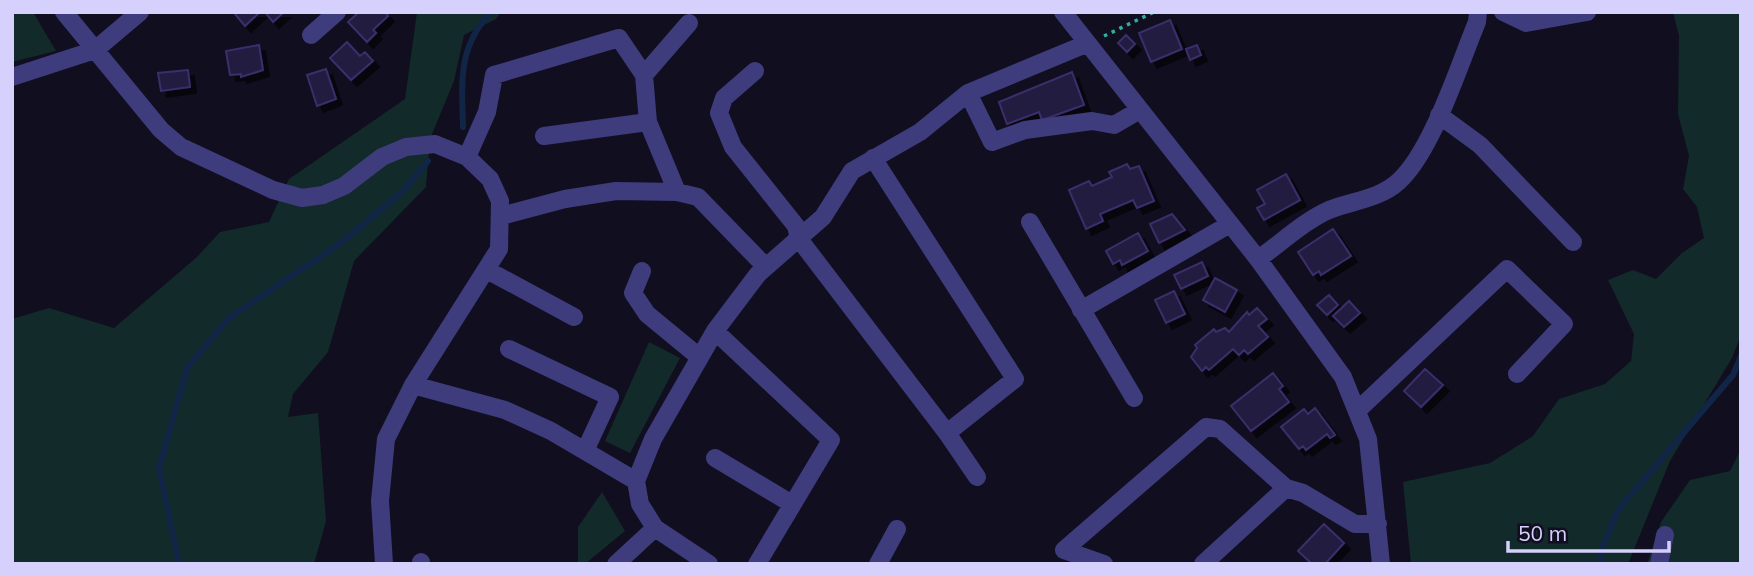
<svg xmlns="http://www.w3.org/2000/svg" width="1753" height="576" viewBox="0 0 1753 576" font-family="Mulish,sans-serif">
	<style>
		.green { fill: #122a29 }
		.lines { fill: none; stroke-linecap: round; stroke-linejoin: round }
		.stream { stroke: #112646; stroke-width: 6 }
		.building { fill: #231b40; stroke: #3b2f6a; stroke-width: 2; filter: url(#shadow) }
		.path { stroke: #35aba4; stroke-width: 3.5; stroke-dasharray: 3.5 5; stroke-linecap: butt }
		.minor { stroke: #3e3c7c; stroke-width: 18 }
	</style>
	<defs>
		<filter id="shadow"><feDropShadow dx="6" dy="6" stdDeviation="0" flood-color="#0009"/></filter>
	</defs>
	<rect width="100%" height="100%" fill="#110e20"/>
	<path class="green" d="M12,12H33L56,51L12,62Z
		M417,12H501L496,19L464,35L454,81L430,139L426,187L354,261L328,352L293,394L288,417L318,413L326,521L314,564H12V319L49,308L114,328L197,257L220,232L269,222L289,179L405,99Z
		M1673,12H1741V335L1732,358L1670,461L1628,564H1411L1403,482L1490,463L1533,436L1559,399L1605,384L1631,361L1634,334L1608,280L1633,270L1656,279L1682,253L1704,238L1697,207L1683,189L1689,156L1678,114L1679,36Z
		M649,342L680,358L630,453L605,441Z
		M1741,449V564H1647L1661,522L1690,480L1730,471Z
		M602,492L625,531L585,564H578V527Z"/>
	<g class="lines">
		<path class="stream" d="M463,127C462,82 457,48 491,12
			M179,564L159,468L187,368L229,318L342,242L403,191L428,161
			M1600,564L1602,548L1618,510L1733,375L1741,356"/>
	</g>
	<path class="building" d="M237,12H260L245,26L235,14Z
		M265,12H284L273,22Z
		M359,12H385L388,16L373,30L376,33L367,42L348,22Z
		M1170,20L1182,49L1151,62L1139,33Z
		M1126,35L1135,44L1127,52L1118,43Z
		M347,42L360,56L365,52L373,61L351,80L330,58Z
		M259,45L263,70L241,77V74L230,75L226,51Z
		M1197,45L1201,55L1190,60L1186,49Z
		M326,69L336,99L317,106L307,75Z
		M188,70L190,87L161,91L158,73Z
		M1072,72L1084,105L1042,120L1039,112L1007,124L999,102Z
		M1127,164L1130,169L1139,166L1154,201L1137,208L1133,200L1100,214L1103,221L1086,229L1069,190L1089,181L1092,186L1112,177L1109,172Z
		M1286,174L1300,200L1264,220L1257,208L1265,204L1257,190Z
		M1172,214L1185,230L1159,243L1150,224Z
		M1333,229L1351,256L1321,275L1319,271L1313,275L1298,252Z
		M1138,233L1148,251L1122,265L1120,260L1113,264L1106,251Z
		M1202,262L1208,276L1181,289L1174,275Z
		M1215,278L1237,290L1225,312L1203,300Z
		M1174,291L1185,314L1166,323L1155,300Z
		M1329,295L1338,305L1327,315L1317,305Z
		M1349,301L1360,313L1344,327L1333,316Z
		M1257,308L1267,319L1258,326L1268,337L1248,354L1244,350L1239,355L1233,349L1209,370L1206,367L1202,371L1191,357L1197,348L1195,345L1214,329L1216,332L1225,328L1229,332L1247,312L1249,315Z
		M1425,369L1443,385L1421,407L1404,391Z
		M1273,373L1283,386L1279,389L1289,402L1251,431L1231,406Z
		M1315,408L1335,435L1330,438L1327,434L1306,450L1303,446L1299,449L1281,427L1304,409L1308,414Z
		M1324,524L1344,543L1325,564H1312L1298,551Z"/>
	<g class="lines">
		<path class="path" d="M1104,36L1154,12"/>
		<path class="minor" d="M64,12L161,130L181,147L273,190L302,198L323,195L344,186L382,157L406,147L435,144L467,157L490,179L500,201L499,249L413,385L386,439L380,501L384,564
			M1063,12L1258,259L1343,377L1368,439L1381,564
			M1503,12L1526,23L1587,12
			M311,35L337,12
			M755,71L724,98L719,113L733,147L796,226L799,239L947,433L977,477
			M644,75L689,23
			M12,77L95,50L140,12
			M968,93L992,142L1025,130L1092,121L1114,125L1138,111
			M1439,115L1480,145L1573,242
			M544,136L648,122
			M467,157L487,112L494,75L619,38L644,75L648,122L677,192
			M873,158L1015,379L947,433
			M501,216L565,199L616,191L677,192L698,197L766,267
			M1030,222L1134,398
			M1258,259C1280,244 1304,221 1329,210C1352,201 1379,199 1398,182C1432,152 1459,65 1477,22L1478,12
			M487,270L574,317
			M642,271L633,293L647,314L698,356
			M1081,310L1230,224
			M715,331L831,440L757,564
			M509,349L610,397L585,451
			M413,385L505,410L551,431L636,481
			M1358,410L1507,269L1564,324L1517,374
			M715,458L792,504
			M421,564V562
			M616,564L655,528
			M709,564L655,528L640,504L636,481L653,439L715,331L758,274L823,217L852,171L920,132L968,93L1086,44
			M878,564L897,529
			M1104,564L1064,550L1206,427L1220,429L1286,488L1303,493L1355,524H1378
			M1203,564L1286,488
			M1659,564L1665,535"/>
	</g>
	<rect width="1753" height="576" fill="none" stroke="#d5d0fc" stroke-width="28"/>
	<path d="M1508 541v10h161v-10" fill="none" stroke="#d5d0fc" stroke-width="3.5"/>
	<text x="1518" y="541" font-size="21" fill="#d5d0fc" stroke="#110e20" stroke-width="5" paint-order="stroke">50 m</text>
</svg>
